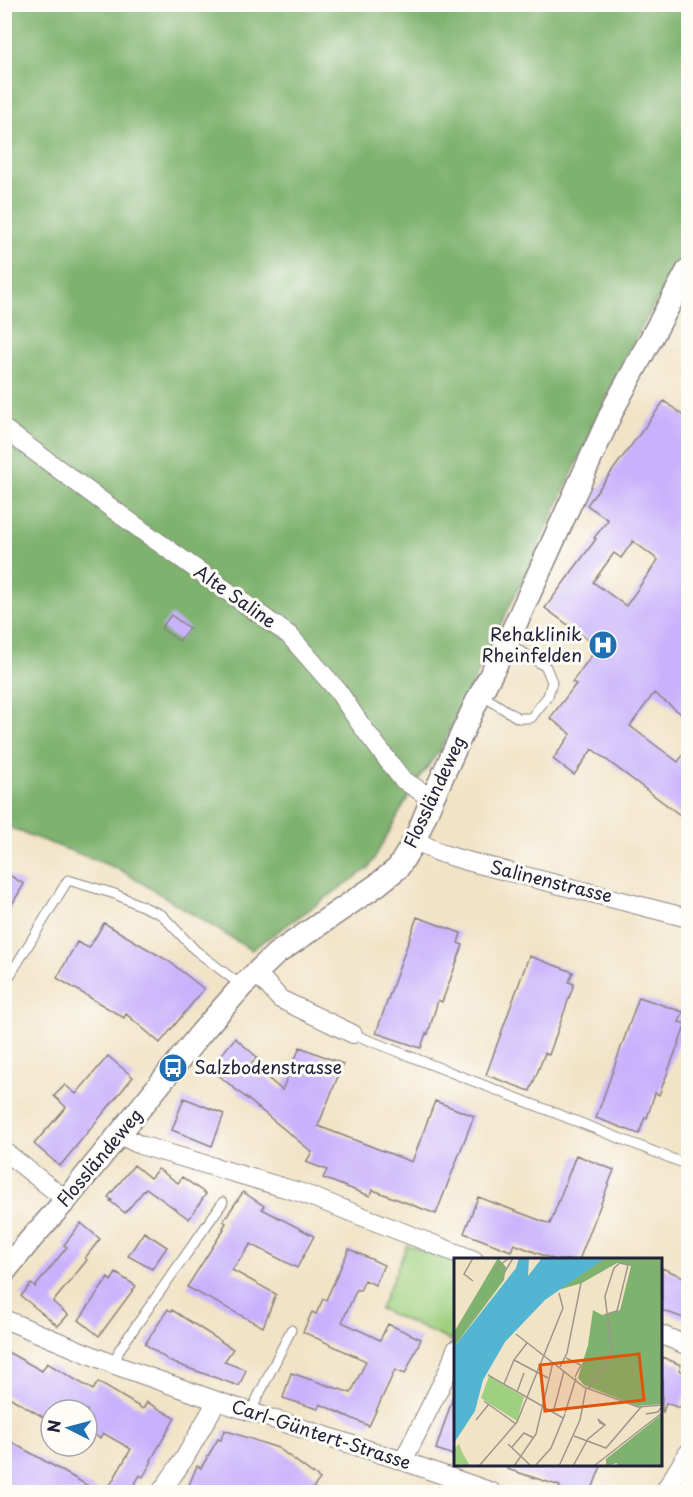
<svg xmlns="http://www.w3.org/2000/svg" width="693" height="1497" viewBox="0 0 693 1497" font-family="'Playpen Sans',sans-serif">
	<style>
		.green { fill: #9fd07f; stroke: #60795d; stroke-width: 1.5 }
		.forest { fill: #7fb26e; stroke: #506a54; stroke-width: 1.5 }
		.building { fill: #c9b2fc; fill-rule: evenodd }
		.lines { fill: none; stroke-linecap: round; stroke-linejoin: round }
		.service-casing { stroke: #8a8280; stroke-width: 11 }
		.minor-casing { stroke: #8a8280; stroke-width: 20 }
		.tertiary-casing { stroke: #8a8280; stroke-width: 25 }
		.service { stroke: #fff; stroke-width: 9 }
		.minor { stroke: #fff; stroke-width: 18 }
		.tertiary { stroke: #fff; stroke-width: 22 }
		.labels { text-anchor: middle; stroke-width: 6; stroke-linejoin: round; paint-order: stroke }
		.street-label { font-size: 18px; fill: #22223b; stroke: #fdfcf7 }
		.poi-label { font-size: 18px; fill: #22223b; stroke: #fdfcf7; text-anchor: end }
		.inset-road { fill: none; stroke: #9e968e; stroke-width: 1.5 }
		.view { fill: #de560e; fill-opacity: 0.15; stroke: #de560e; stroke-width: 3 }
		.inset-edge { fill: none; stroke: #22223b; stroke-width: 3 }
	</style>
	<rect width="100%" height="100%" fill="#fdfcf7"/>
	<filter id="ink" filterUnits="userSpaceOnUse"><feTurbulence type="fractalNoise" baseFrequency=".0167" numOctaves="2"/><feDisplacementMap in="SourceGraphic" scale="12" xChannelSelector="R" yChannelSelector="G"/><feConvolveMatrix kernelMatrix="1 2 1 2 8 2 1 2 1" color-interpolation-filters="sRGB"/></filter>
	<filter id="wash" filterUnits="userSpaceOnUse"><feTurbulence type="fractalNoise" baseFrequency=".008" numOctaves="4" result="noise"/><feDisplacementMap in="SourceGraphic" scale="24" xChannelSelector="R" yChannelSelector="G"/><feGaussianBlur stdDeviation="1.35" result="paint"/><feColorMatrix in="noise" values="0 0 0 0 0 0 0 0 0 0 0 0 0 0 0 0 0 1.4 0 .05"/><feComposite in="paint" operator="in"/></filter>
	<g filter="url(#wash)">
		<rect width="100%" height="100%" fill="#f1e3c6"/>
		<path class="green" d="M407,1245L456,1262V1327L451,1341L380,1309Z"/>
		<path class="forest" d="M4,5H688V245L628,352L533,558L441,748L416,783L369,868L251,950L119,869L5,826Z"/>
		<g id="blocks">
			<path class="building" d="M664,401L688,419V719L654,693L630,726L678,762L688,748V821L592,749L574,775L553,759L571,734L550,718L576,684L572,682L598,647L545,608L596,539L594,538L608,520L587,505ZM633,541L658,560L626,606L593,582L614,553L621,558Z
				M171,615L189,628L179,641L161,628Z
				M4,872L24,884L4,918Z
				M417,917L461,933L458,943L463,945L442,1002L438,1000L428,1034L426,1033L421,1048L376,1033Z
				M104,923L170,962L204,989L160,1043L126,1014L124,1018L57,978L77,942L89,948Z
				M529,956L573,972L569,982L574,984L549,1055L545,1053L530,1091L486,1075Z
				M639,997L683,1012L679,1022L686,1024L659,1095L655,1093L647,1118L645,1117L639,1134L596,1118Z
				M235,1038L257,1057L251,1064L282,1090L300,1047L343,1064L318,1126L412,1162L435,1101L474,1116L436,1214L373,1190L370,1196L323,1178L327,1170L306,1162L312,1152L212,1070L219,1061L218,1059Z
				M108,1056L133,1077L60,1166L34,1144L66,1107L54,1096L65,1085L76,1094Z
				M184,1098L224,1114L212,1146L172,1130Z
				M576,1155L614,1170L579,1260H555L514,1244L511,1251L464,1233L478,1197L550,1224Z
				M134,1165L150,1178L158,1169L178,1183L182,1177L206,1194L189,1219L146,1188L125,1213L110,1201L112,1200L108,1197Z
				M243,1192L264,1206L262,1209L314,1236L297,1268L251,1244L232,1270L276,1294L263,1327L187,1287L224,1229L223,1228L226,1223L223,1221Z
				M81,1223L100,1239L85,1258L87,1260L53,1302L68,1315L58,1326L21,1296L31,1284L35,1287L67,1247L64,1245Z
				M144,1232L167,1247L152,1269L128,1256Z
				M349,1249L384,1265L375,1285L365,1280L360,1291L357,1289L342,1322L380,1340L388,1324L421,1339L405,1374L395,1370L369,1426L320,1404L318,1409L283,1398L291,1373L351,1393L366,1361L303,1332L312,1312L316,1314L323,1299L326,1300Z
				M662,1268L688,1279V1320L662,1310Z
				M116,1273L136,1286L99,1336L79,1320L108,1278L111,1281Z
				M168,1309L171,1311L172,1310L233,1349L224,1362L246,1370L239,1386L171,1362L145,1344Z
				M4,1350L42,1371L47,1363L93,1390L98,1382L143,1409L147,1402L175,1418L151,1460L152,1461L143,1477L140,1475L130,1492H106L131,1449L103,1433L100,1438L87,1431V1410H51V1415L48,1420L4,1394Z
				M662,1357L681,1365L679,1370L688,1374V1386L680,1408L666,1403L663,1412L662,1411Z
				M453,1397L456,1398V1456L436,1449Z
				M224,1430L278,1448L320,1479L310,1492H186L197,1466L201,1468L218,1439L221,1440Z
				M4,1438L36,1456L99,1492H4Z
				M508,1466H601L591,1492H571L559,1488L560,1486L507,1469Z"/>
		</g>
	</g>
	<g filter="url(#ink)">
		<use href="#blocks" fill-opacity="0" stroke="#8a8280" stroke-width="1.5"/>
		<g class="lines">
			<g class="service-casing">
				<path id="service" d="M480,694L518,718H531L548,696L552,682L546,667L507,643
					M4,985L68,880L115,894L162,915L195,950L242,986
					M353,1034L688,1165
					M115,1365L119,1350L223,1202
					M250,1413L291,1330"/>
			</g>
			<g class="minor-casing">
				<path id="minor" d="M4,429L144,532L289,635L338,691L361,725L402,779L432,799
					M415,840L440,853L463,860L688,918
					M256,972L280,999L353,1034
					M120,1135L140,1145L302,1193L474,1260
					M4,1151L66,1200
					M4,1319L115,1365L217,1401L403,1461L492,1492
					M662,1335L688,1346
					M403,1461L449,1369L456,1349
					M161,1492L184,1459L217,1401
					M664,1492L688,1453"/>
			</g>
			<g class="tertiary-casing">
				<path id="tertiary" d="M4,1272L31,1239L66,1200L201,1033L242,986L276,954L377,885L398,868L415,840L432,799L476,703L507,643L614,407L688,270"/>
			</g>
			<use href="#service" class="service"/>
			<use href="#minor" class="minor"/>
			<use href="#tertiary" class="tertiary"/>
		</g>
	</g>
	<defs>
		<g id="hospital-disc" transform="scale(1.5)"><circle r="9.5" fill="#1f6fb2" stroke="#fdfcf7"/><path d="M-5-5h3v3.5h4V-5h3V5h-3V1.5h-4V5h-3Z" fill="#fff"/></g>
		<g id="bus-disc" transform="scale(1.5)"><circle r="9.5" fill="#1f6fb2" stroke="#fdfcf7"/><path d="M-5-6H5V4H4V6H2V4H-2V6H-4V4H-5ZM-3.5-4V0h7V-4ZM-3.5 1.2v1.5H-2V1.2ZM2 1.2v1.5H3.5V1.2Z" fill="#fff"/></g>
	</defs>
	<g fill-rule="evenodd">
		<use href="#hospital-disc" x="603" y="645"/>
		<use href="#bus-disc" x="173" y="1068"/>
	</g>
	<g class="labels">
		<g class="street-label">
			<text transform="translate(235 597) rotate(35)" y="6">Alte Saline</text>
			<text transform="translate(435 792) rotate(-65)" y="6">Flossländeweg</text>
			<text transform="translate(551 882) rotate(14)" y="6">Salinenstrasse</text>
			<text transform="translate(100 1158) rotate(-50)" y="6">Flossländeweg</text>
			<text transform="translate(321 1435) rotate(18)" y="6">Carl-Güntert-Strasse</text>
		</g>
		<g class="poi-label">
			<text x="582" y="641">Rehaklinik<tspan x="582" dy="21">Rheinfelden</tspan></text>
			<text x="194" y="1074" text-anchor="start">Salzbodenstrasse</text>
		</g>
	</g>
	<g transform="translate(454 1258)">
		<rect width="208" height="208" fill="#f1e3c6"/>
		<path d="M35,118L70,139L63,163L27,140ZM5,186L8,194L16,208H0V191Z" fill="#9fd07f"/>
		<path d="M44,0L52,9L50,22L0,89V74ZM151,0H208V146L183,148L130,127L124,120L134,87L139,52L148,57L166,52L177,8L163,5L128,25L104,32ZM208,156V208H164L163,205L152,208V201Z" fill="#7fb26e"/>
		<path d="M65,0H75L74,18L88,0H151L91,42L51,84L29,122L21,153L0,185V89L62,10Z" fill="#53b5d2"/>
		<path class="inset-road" d="M40,12L55,0M49,17L59,0M19,23L10,16L19,0M62,76L130,129L184,149L209,147M112,100L127,107L121,119M60,102L94,120M106,109L113,95L127,25M34,117L109,160M50,126L60,102L73,85M135,130L158,96L151,38L160,10L166,5L174,7L163,53L153,56M63,134L70,115M30,143L62,166M99,155L110,113M111,155L122,120M197,155L192,156L204,154L209,147M22,162L35,146M120,178L152,190L187,149M54,186L77,208M58,189L70,175L80,180M25,208L63,164L109,50L105,35M60,208L82,176L99,104M81,208L97,190L111,156M105,208L126,162L132,130M119,208L134,181L151,167L144,161L146,165L151,167M140,208L209,154"/>
		<path class="view" d="M185,96L190,142L91,153L86,107Z"/>
		<rect width="208" height="208" class="inset-edge"/>
	</g>
	<rect width="693" height="1497" fill="none" stroke="#fdfcf7" stroke-width="24"/>
	<g transform="translate(69 1428) rotate(276)"><circle r="28" fill="#fdfcf7" stroke="#a5a5ac" stroke-width="1.5"/>
	<path d="M0-4.5L10 22L0 15L-10 22Z" fill="#1f6fb2"/>
	<text y="-9" font-size="16" font-weight="bold" text-anchor="middle" fill="#22223b">N</text>
	</g>
</svg>
